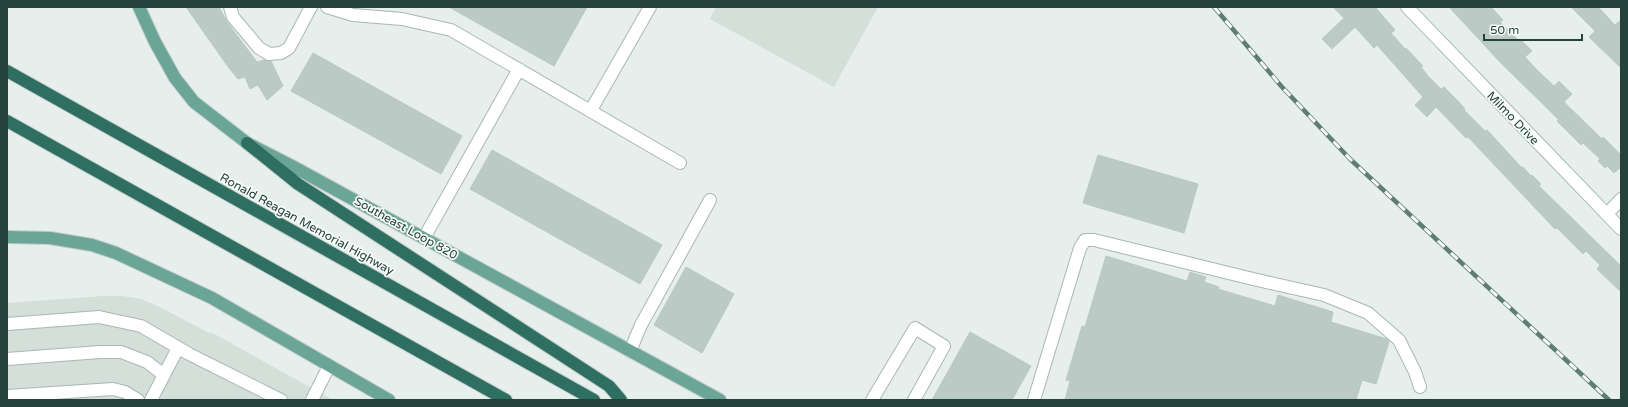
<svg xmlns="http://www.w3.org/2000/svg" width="1628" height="407" viewBox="0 0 1628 407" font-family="'Varela Round',sans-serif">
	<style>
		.built { fill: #d4dfda }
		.building { fill: #bbcac4; stroke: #b8c9c2 }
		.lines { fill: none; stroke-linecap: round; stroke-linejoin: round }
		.minor-casing { stroke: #a8b8b2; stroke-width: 14 }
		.major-casing { stroke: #c2cac8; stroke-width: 14 }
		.highway-casing { stroke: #c2cac8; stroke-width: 14 }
		.minor { stroke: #fff; stroke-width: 12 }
		.major { stroke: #6aa596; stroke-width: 12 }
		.highway { stroke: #2f6f62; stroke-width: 12 }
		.rail-casing { stroke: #5f7d75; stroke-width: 4.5 }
		.rail { stroke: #f7fbf9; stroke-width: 3; stroke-dasharray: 9; stroke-linecap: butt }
		.labels { text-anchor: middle; stroke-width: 3.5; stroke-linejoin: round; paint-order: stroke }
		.street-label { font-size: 12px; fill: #24423a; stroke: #f7fbf9 }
	</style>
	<rect width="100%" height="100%" fill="#e6efeb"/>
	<path class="built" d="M716,7H878L834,87L710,19Z
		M103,296H122L141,299L158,306L209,333L211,332L333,400H7V303Z"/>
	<path class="building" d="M186,7H219L227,22L257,62L264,60L271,61L283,86L267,100L258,85L250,89L245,77L238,79L229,68Z
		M449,7H587L554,66Z
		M1333,7H1375L1395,30L1391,33L1405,49L1406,48L1423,66L1421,67L1428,76L1441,89L1444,87L1457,100L1465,109L1464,110L1485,131L1487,130L1522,168L1523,167L1531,176L1532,175L1541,184L1539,186L1621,266V292L1597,269L1600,265L1586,251L1583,254L1557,228L1555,229L1468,137L1466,138L1436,107L1427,117L1415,105L1423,97L1377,45L1374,48L1355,27L1332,49L1322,39L1344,18Z
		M1449,7H1491L1503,20L1500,22L1520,42L1521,40L1532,51L1525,57L1538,71L1554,86L1559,81L1572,94L1564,102L1602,139L1603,137L1621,155V167L1614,173L1607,166L1605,168L1598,161L1600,159L1583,143L1581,145L1557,121L1559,120L1500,62Z
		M1571,7H1598L1615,25L1621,20V68L1589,37L1595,31Z
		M313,53L462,136L441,174L291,91Z
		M492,150L662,245L640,284L470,189Z
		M1098,155L1198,184L1184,233L1083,203Z
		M1106,256L1187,281L1190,272L1206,277L1204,282L1219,287L1218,289L1275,306L1278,295L1333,312L1331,322L1387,339L1389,342L1376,384L1362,380L1356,400H1065L1070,381L1066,380L1082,326L1085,327Z
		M686,267L734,294L702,353L654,325Z
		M970,332L1031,366L1012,400H932Z"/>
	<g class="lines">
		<g class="minor-casing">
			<path id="minor" d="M230,7L233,17L259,48L269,54L281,53L289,48L311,7
				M327,7L353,15L402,19L451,30L680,163
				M1407,7L1621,229
				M591,110L650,7
				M1607,214L1621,199
				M424,238L519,69
				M7,324L99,317L141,326L189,354L281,400
				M630,351L641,325L710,200
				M7,359L100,352H121L147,362L164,375
				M7,396L113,389L125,392L138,400
				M151,400L178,348
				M312,400L329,366
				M872,400L915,328L944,346L914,400
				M1034,400L1080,248L1085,240H1094L1253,279L1324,295L1368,313L1399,340L1415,372L1420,387"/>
		</g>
		<g class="major-casing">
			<path id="major" d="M139,7L155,42L175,78L194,102L247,143L292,166L720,400
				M7,237L50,238L92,245L116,253L212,298L389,400"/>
		</g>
		<g class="highway-casing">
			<path id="highway" d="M7,71L594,400
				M7,121L506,400
				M247,143L298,184L609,386L621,400"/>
		</g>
		<use href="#minor" class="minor"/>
		<use href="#major" class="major"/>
		<use href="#highway" class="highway"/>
		<g class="rail-casing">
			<path id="rail" d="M1214,7L1282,87L1350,159L1609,400"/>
		</g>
		<use href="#rail" class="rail"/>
	</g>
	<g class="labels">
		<g class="street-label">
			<text transform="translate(1513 118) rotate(46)" y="4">Milmo Drive</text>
			<text transform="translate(307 224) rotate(29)" y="4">Ronald Reagan Memorial Highway</text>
			<text transform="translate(406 228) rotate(29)" y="4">Southeast Loop 820</text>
		</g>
	</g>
	<rect width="1628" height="407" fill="none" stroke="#24423a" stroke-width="16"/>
	<path d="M1484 34v6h98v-6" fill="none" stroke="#24423a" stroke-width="2"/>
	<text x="1490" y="34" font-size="12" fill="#24423a" stroke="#f7fbf9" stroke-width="3" paint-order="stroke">50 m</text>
</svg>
